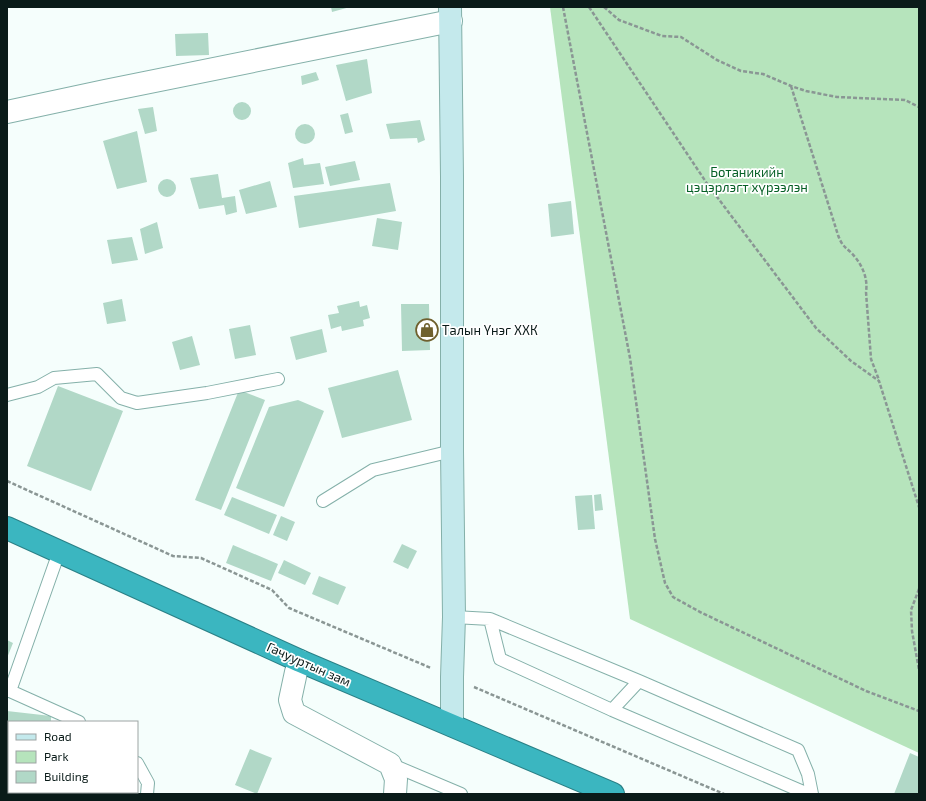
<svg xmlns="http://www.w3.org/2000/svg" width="926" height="801" viewBox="0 0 926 801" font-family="'Exo 2',sans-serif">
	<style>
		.green { fill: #b6e4bc }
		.building { fill: #b1d8c7 }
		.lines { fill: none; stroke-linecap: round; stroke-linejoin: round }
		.lane-casing { stroke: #84b0a9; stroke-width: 14 }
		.street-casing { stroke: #84b0a9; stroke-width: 24 }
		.secondary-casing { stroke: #84b0a9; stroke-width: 24 }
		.highway-casing { stroke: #2a8086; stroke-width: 24 }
		.path { stroke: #8a9694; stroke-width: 2.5; stroke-dasharray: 4 2; stroke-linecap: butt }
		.lane { stroke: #fff; stroke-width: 12 }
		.street { stroke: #fff; stroke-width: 22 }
		.secondary { stroke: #c4e9ec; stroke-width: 22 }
		.highway { stroke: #3bb6c0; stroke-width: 22 }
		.labels { text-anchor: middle; stroke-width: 3.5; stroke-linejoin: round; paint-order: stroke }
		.park-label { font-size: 13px; fill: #055f25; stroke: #fff }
		.poi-label { font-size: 13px; fill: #0a1b19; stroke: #fff; text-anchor: start }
		.street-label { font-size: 13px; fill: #0a1b19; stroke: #fff }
	</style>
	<rect width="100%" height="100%" fill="#f5fefc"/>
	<path class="green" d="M550,7H919V753L630,619Z"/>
	<path class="building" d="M331,7H350L332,12Z
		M208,33L209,55L176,56L175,34Z
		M367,59L372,93L346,101L336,65Z
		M316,72L319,80L302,85L301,76Z
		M233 111a9 9 0 1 1 18 0a9 9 0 1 1-18 0Z
		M153,107L157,131L145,134L138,109Z
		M348,113L353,132L345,134L340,115Z
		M420,120L425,140L418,143L417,138L390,139L386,124Z
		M295 134a10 10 0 1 1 20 0a10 10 0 1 1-20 0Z
		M137,131L147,182L117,189L103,141Z
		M303,158L304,165L320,163L324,184L293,188L288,163Z
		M355,161L360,180L330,186L325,167Z
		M218,174L222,198L235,196L237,212L226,215L224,205L199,209L190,178Z
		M158 188a9 9 0 1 1 18 0a9 9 0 1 1-18 0Z
		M270,181L277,207L246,214L239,190Z
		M390,183L396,211L299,228L294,196Z
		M571,201L574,234L551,237L548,204Z
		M377,218L402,222L398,250L372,246Z
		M157,222L163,248L145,254L140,229Z
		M132,237L138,260L112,264L107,240Z
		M122,299L126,321L107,324L103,303Z
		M359,301L360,307L367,305L370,318L363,320L364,326L342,331L341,326L331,329L328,315L339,313L337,306Z
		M401,304H429L430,350L402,351Z
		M250,325L256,355L235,359L229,329Z
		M322,329L327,352L296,360L290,337Z
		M192,336L200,365L180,370L172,342Z
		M398,370L412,420L342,438L328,388Z
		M58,386L123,411L91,491L27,466Z
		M239,390L265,400L221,510L195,500Z
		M298,400L324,411L284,507L236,488L269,407Z
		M601,494L603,510L595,511L594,495Z
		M592,495L595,529L578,530L575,496Z
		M232,497L277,515L269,534L224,515Z
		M281,516L295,522L287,541L273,535Z
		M402,544L417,551L408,569L393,562Z
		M233,545L278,564L271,581L226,563Z
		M284,560L311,573L305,585L278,573Z
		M319,576L346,587L338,605L312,594Z
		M7,640L13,643L7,658Z
		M7,711L51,716V722H9V792H121V794H7Z
		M250,749L272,758L257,794L235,785Z
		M910,753L919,757V794H894Z"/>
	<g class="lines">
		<g class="lane-casing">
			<path id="lane" d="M7,395L38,387L54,378L97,374L121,398L137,403L207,393L278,379
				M323,501L373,470L452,451
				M454,617L490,619L639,681L798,750L808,774L812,794
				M490,619L500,659L612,710L808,794
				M7,691H10L79,722
				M10,691L59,552
				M612,710L639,681
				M137,763L148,783L147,794
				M390,764L461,794"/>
		</g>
		<g class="street-casing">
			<path id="street" d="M7,112L105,91L451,21
				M300,661L296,672L290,700L294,713L390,764L396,779L395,794"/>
		</g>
		<g class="secondary-casing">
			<path id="secondary" d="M450,7L452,177V451L454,617L452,677V725"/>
		</g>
		<g class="highway-casing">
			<path id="highway" d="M7,528L300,661L613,794"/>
		</g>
		<path class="path" d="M563,7L630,358L655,539L665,583L673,597L700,612L866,691L919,711
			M589,7L708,185L816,328L851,361L879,381L919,507
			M604,7L619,20L662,36L681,37L717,60L741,71L763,74L791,86L806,91L837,97L905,100L919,107
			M791,86L838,235C843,249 847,247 855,257C863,267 868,279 866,292L871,359L879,380
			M7,481L173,556L201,558L272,590L289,608L431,668
			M919,589L911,610L912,631L919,670
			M474,687L724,794"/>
		<use href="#lane" class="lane"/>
		<use href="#street" class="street"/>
		<use href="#secondary" class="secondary"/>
		<use href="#highway" class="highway"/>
	</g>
	<defs>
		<g id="shop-ring" transform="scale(1.15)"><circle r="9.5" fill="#fff" stroke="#6f602e" stroke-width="1.5"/><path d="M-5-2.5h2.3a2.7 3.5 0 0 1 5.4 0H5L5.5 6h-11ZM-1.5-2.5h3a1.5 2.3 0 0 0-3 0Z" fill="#6f602e"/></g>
	</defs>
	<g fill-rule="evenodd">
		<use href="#shop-ring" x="427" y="330"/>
	</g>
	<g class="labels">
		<g class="park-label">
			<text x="747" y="177">Ботаникийн<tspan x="747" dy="15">цэцэрлэгт хүрээлэн</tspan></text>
		</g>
		<g class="poi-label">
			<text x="442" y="335">Талын Үнэг ХХК</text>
		</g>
		<g class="street-label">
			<text transform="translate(309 664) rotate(24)" y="5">Гачууртын зам</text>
		</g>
	</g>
	<rect width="926" height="801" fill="none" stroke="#0a1b19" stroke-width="16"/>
	<rect x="8" y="721" width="130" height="72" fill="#ffffff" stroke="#9da4a3"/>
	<rect x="16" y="734" width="20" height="6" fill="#c4e9ec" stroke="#9da4a3"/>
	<text x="44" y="741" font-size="12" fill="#0a1b19">Road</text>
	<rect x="16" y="751" width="20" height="12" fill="#b6e4bc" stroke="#9da4a3"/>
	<text x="44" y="761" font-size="12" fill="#0a1b19">Park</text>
	<rect x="16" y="771" width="20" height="12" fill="#b1d8c7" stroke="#9da4a3"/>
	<text x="44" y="781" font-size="12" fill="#0a1b19">Building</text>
</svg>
